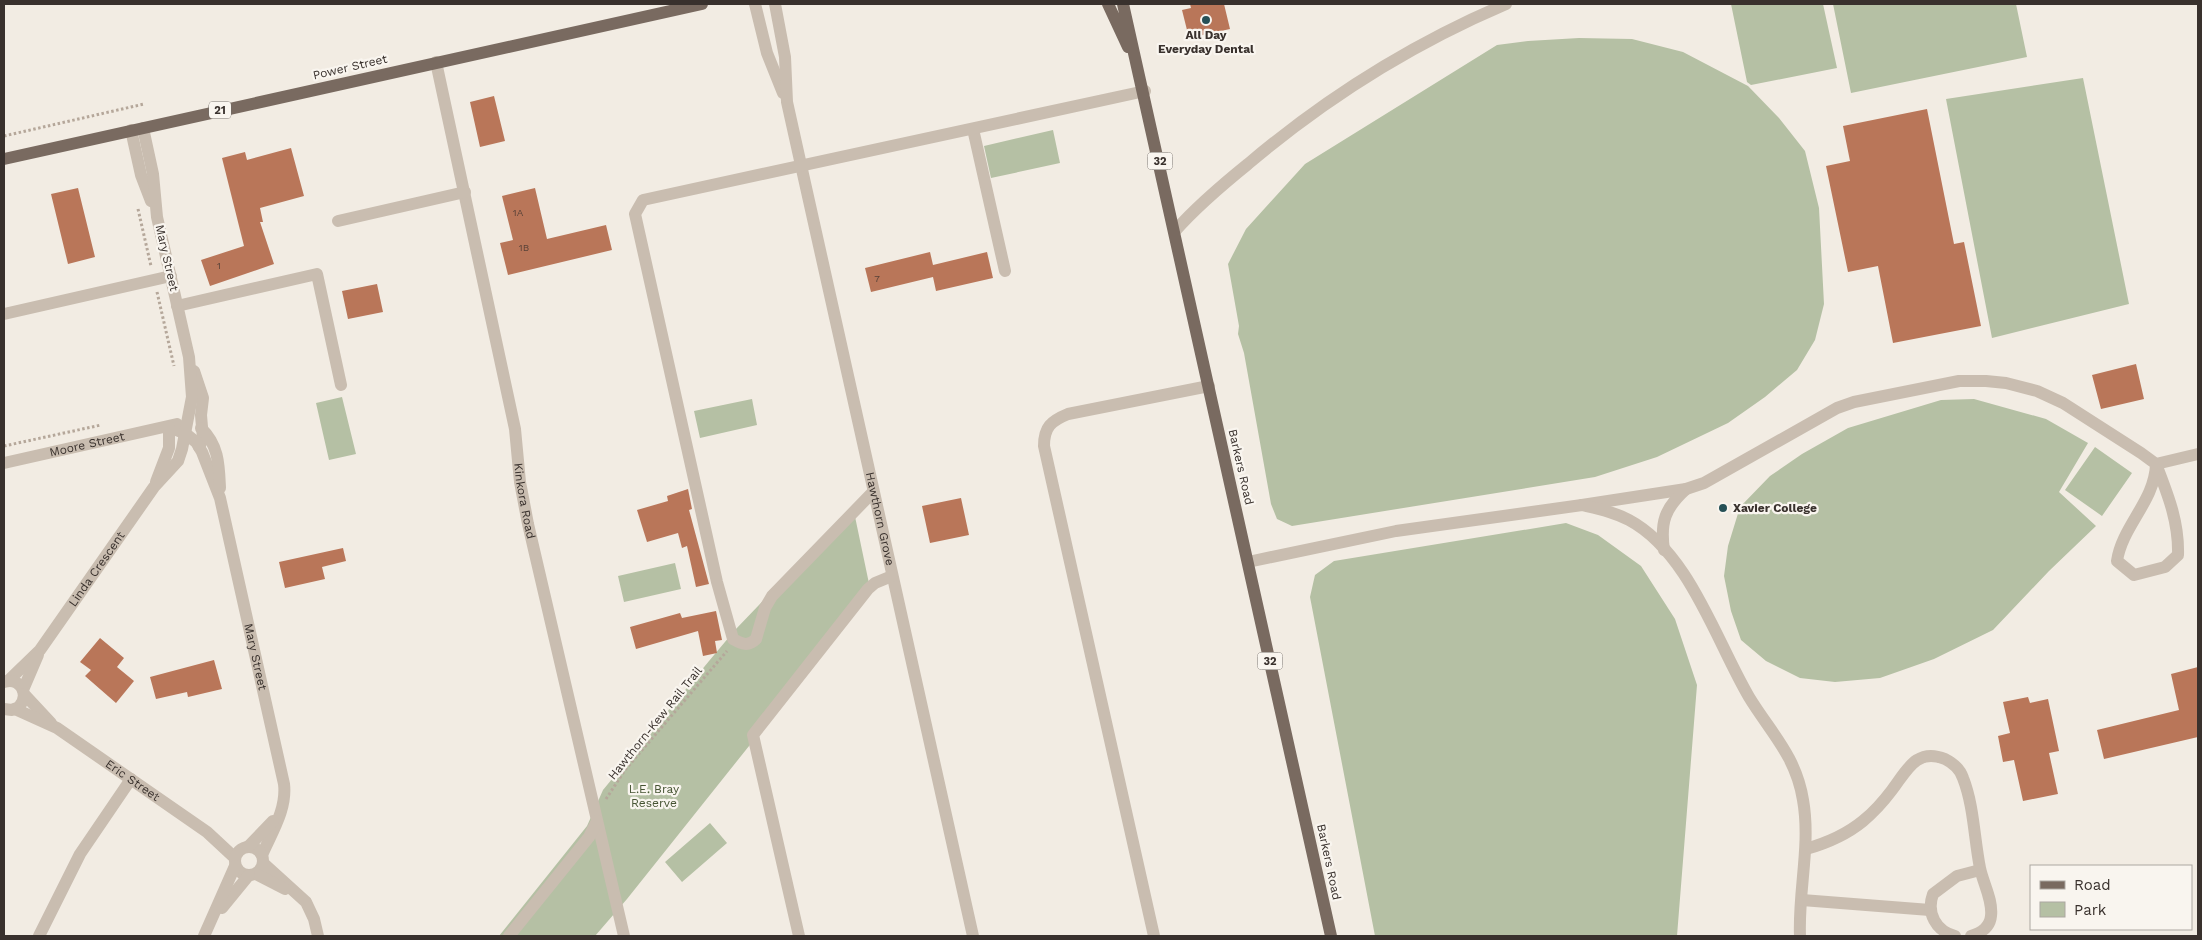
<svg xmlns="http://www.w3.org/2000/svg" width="2202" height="940" viewBox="0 0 2202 940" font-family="'Work Sans',sans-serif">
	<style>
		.green { fill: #b5c0a4 }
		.building { fill: #b97659 }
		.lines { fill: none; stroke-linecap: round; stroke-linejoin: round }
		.path { stroke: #b5a79a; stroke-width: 3; stroke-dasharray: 2.5 2.5; stroke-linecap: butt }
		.minor { stroke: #c9bdb0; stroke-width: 12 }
		.major { stroke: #796a60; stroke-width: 12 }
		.poi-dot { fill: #265056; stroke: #f9f5ef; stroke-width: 2 }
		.labels { text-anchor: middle; stroke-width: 4.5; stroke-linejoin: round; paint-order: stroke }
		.number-label { font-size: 10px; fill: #594238 }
		.shield { fill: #f9f5ef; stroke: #736c67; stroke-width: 1 }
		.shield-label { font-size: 11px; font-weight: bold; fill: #39312d }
		.poi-label { font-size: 12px; font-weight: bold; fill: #39312d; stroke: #f9f5ef }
		.street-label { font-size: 12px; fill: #39312d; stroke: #f9f5ef }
		.park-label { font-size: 12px; fill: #465433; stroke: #f9f5ef }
	</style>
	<rect width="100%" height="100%" fill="#f2ece3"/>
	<path class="green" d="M1731,4H1823L1837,68L1751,85L1747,82Z
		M1833,4H2016L2027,57L1851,93Z
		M1579,38L1632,39L1683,52L1748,86L1779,118L1805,151L1819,208L1824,304L1815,340L1797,370L1765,397L1728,423L1657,457L1595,477L1292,526L1277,519L1271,504L1244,353L1238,334L1239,326L1228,264L1246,229L1305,164L1497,45L1528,41Z
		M2083,78L2129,304L1992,338L1946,99Z
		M1053,130L1060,163L991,178L984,146Z
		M342,397L356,454L329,460L316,403Z
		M752,399L757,425L700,438L694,411Z
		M1974,399L2046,419L2088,443L2059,492L2096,526L2049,571L1993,630L1934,659L1880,678L1835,682L1800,678L1766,661L1741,640L1731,611L1724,576L1728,546L1740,507L1770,476L1802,454L1848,428L1941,400Z
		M2095,447L2132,473L2102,516L2065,490Z
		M853,507L871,593L627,899L595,936H499L587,826L603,790L709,661L735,630Z
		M1566,523L1598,535L1641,566L1675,619L1697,685L1677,936H1375L1310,597L1315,575L1334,561Z
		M675,563L681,589L624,602L618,576Z
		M710,823L727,843L682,882L665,862Z"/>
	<path class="building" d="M1190,4H1224L1230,29L1189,38L1182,10L1191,8Z
		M494,96L505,141L480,147L470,102Z
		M1927,109L1954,244L1964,242L1981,326L1893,343L1878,266L1848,272L1826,166L1850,161L1843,126Z
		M291,148L304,196L260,208L263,222H260L274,264L210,286L201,260L244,246L222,158L245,152L247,160Z
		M78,188L95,257L68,264L51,194Z
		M535,188L547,239L606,225L612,250L508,275L500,243L513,240L502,196Z
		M930,252L933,265L987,252L993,278L936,291L933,277L871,292L865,268Z
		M377,284L383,312L348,319L342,291Z
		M2136,364L2144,399L2101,409L2092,375Z
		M688,489L692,509L689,510L709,584L696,587L687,546L682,548L678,533L647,542L637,510L668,501L667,496Z
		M961,498L969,535L930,543L922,506Z
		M343,548L346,561L322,567L325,579L285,588L279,562Z
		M716,611L722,640L715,641L717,653L703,656L698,631L636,649L630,627L680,613L682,618Z
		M100,638L124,658L117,667L134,681L116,703L85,676L91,670L80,662Z
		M214,660L222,689L188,697L187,692L156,699L150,677Z
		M2198,667V737L2104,759L2097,730L2179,710L2171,674Z
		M2028,697L2030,703L2048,699L2059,751L2049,753L2058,794L2023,801L2014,760L2003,762L1998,736L2010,733L2003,702Z"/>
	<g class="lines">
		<path class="path" d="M4,136L144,104
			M138,209L151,266
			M157,292L174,366
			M4,446L101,425
			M606,799L625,770L727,651"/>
		<g class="minor">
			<path d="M755,4L767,53L783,93"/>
			<path id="s1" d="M775,4L785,57L787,102L801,165L973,936"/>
			<path id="s2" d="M436,62L515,429L520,482L528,524L624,936"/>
			<path d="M973,129L1005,271"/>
			<path d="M131,130L141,175L151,201"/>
			<path d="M338,221L465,192"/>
			<path d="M1175,231C1197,206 1222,185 1248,164C1326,98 1412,44 1506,4"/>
			<path d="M177,306L317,274L341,385"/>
			<path d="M4,314L171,276"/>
			<path d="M194,371L203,398L201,415L203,439L199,447"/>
			<path id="s3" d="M169,427L186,434L196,442L202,452L220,498L284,784C287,809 272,832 262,855"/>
			<path d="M201,428C219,445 219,466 220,488"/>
			<path id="s4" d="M4,463L177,424"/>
			<path d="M156,482L169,448V427"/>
			<path d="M873,492L772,596L765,608L756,639C748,647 742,644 733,639L717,582L635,214L643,200L1145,91"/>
			<path d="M1582,505L1686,489L1704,483L1837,408L1854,402L1959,381H1986L2006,383L2037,391L2063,403L2141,453L2156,464C2155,501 2122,526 2117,561L2134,575L2165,567L2178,555C2179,522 2168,495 2156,464L2198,454"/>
			<path d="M1664,550C1660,522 1665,508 1686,489"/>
			<path d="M1248,562L1396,531L1582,505C1599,509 1614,512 1629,520C1689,552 1716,641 1749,697C1771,733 1796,756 1803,800C1811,845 1798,891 1800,936"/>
			<path id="s5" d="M9,680L40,650L154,487L178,461L182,449L192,397L189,357L157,217L153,174L143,128"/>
			<path d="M4,682C20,677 30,694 19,707L12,710L4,709"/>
			<path d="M23,690L38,655"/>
			<path d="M24,694L51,723"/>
			<path id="s6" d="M15,709L57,728L207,832L235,858"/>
			<circle cx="249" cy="861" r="14"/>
			<path d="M248,847L273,821"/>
			<path d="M1806,849C1827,843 1846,835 1863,821C1874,812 1883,802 1892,790C1906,772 1916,747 1945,759C1953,763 1960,769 1963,778C1974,806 1974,838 1980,868C1983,883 1993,900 1991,916C1990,927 1981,933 1971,936"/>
			<path d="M263,863L306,902L314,919L318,936"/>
			<path d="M256,874L285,889"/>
			<path d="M1802,900L1930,910"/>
			<path d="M222,908L249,875"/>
			<path d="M39,936L80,854L131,779"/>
			<path d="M204,936L235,866"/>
			<path d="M509,936L589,837L597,821"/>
			<path d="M799,936L753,735L868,589L875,583L892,576"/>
			<path d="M1154,936L1044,446C1044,427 1051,421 1068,414L1209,386"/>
			<path d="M1955,936C1936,931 1926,913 1933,894L1957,876L1980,870"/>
		</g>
		<path class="major" d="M1108,4L1128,47
			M1123,4L1331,936
			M4,159L702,4"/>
	</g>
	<g class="poi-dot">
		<circle cx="1206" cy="20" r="5"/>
		<circle cx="1723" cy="508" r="5"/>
	</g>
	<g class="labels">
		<g class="number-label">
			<text x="518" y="216">1A</text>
			<text x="524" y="251">1B</text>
			<text x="219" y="269">1</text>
			<text x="877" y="282">7</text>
		</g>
		<g class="shield">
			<rect x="209" y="101.5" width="22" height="17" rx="4"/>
			<rect x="1147.5" y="152.5" width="25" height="17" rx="4"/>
			<rect x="1257.5" y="652.5" width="25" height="17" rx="4"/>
		</g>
		<g class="shield-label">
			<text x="220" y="114">21</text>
			<text x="1160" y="165">32</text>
			<text x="1270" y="665">32</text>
		</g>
		<g class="poi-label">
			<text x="1206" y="39">All Day<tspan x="1206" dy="14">Everyday Dental</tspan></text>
			<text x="1733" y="512" text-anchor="start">Xavier College</text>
		</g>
		<g class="street-label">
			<text transform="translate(350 67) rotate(-13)" y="4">Power Street</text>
			<text transform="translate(167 258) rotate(77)" y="4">Mary Street</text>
			<text dy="4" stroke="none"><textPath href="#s4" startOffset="85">Moore Street</textPath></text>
			<text transform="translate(1241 467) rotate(77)" y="4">Barkers Road</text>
			<text dy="4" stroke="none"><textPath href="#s2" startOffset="448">Kinkora Road</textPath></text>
			<text dy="4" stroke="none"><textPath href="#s1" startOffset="526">Hawthorn Grove</textPath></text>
			<text dy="4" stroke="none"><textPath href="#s5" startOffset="142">Linda Crescent</textPath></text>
			<text dy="4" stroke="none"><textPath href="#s3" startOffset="255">Mary Street</textPath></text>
			<text transform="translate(655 723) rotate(-51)" y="4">Hawthorn-Kew Rail Trail</text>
			<text dy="4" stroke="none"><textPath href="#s6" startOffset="138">Eric Street</textPath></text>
			<text transform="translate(1329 862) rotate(78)" y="4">Barkers Road</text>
		</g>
		<g class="park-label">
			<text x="654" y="793">L.E. Bray<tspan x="654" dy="14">Reserve</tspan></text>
		</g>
	</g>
	<rect width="2202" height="940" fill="none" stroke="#39312d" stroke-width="10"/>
	<rect x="2030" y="865" width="162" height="65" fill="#f9f5ef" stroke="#aca7a1"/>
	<rect x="2040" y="881" width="25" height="8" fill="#796a60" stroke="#aca7a1"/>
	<text x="2074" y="890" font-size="15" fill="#39312d">Road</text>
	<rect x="2040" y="902" width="25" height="15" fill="#b5c0a4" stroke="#aca7a1"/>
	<text x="2074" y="915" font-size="15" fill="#39312d">Park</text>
</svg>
